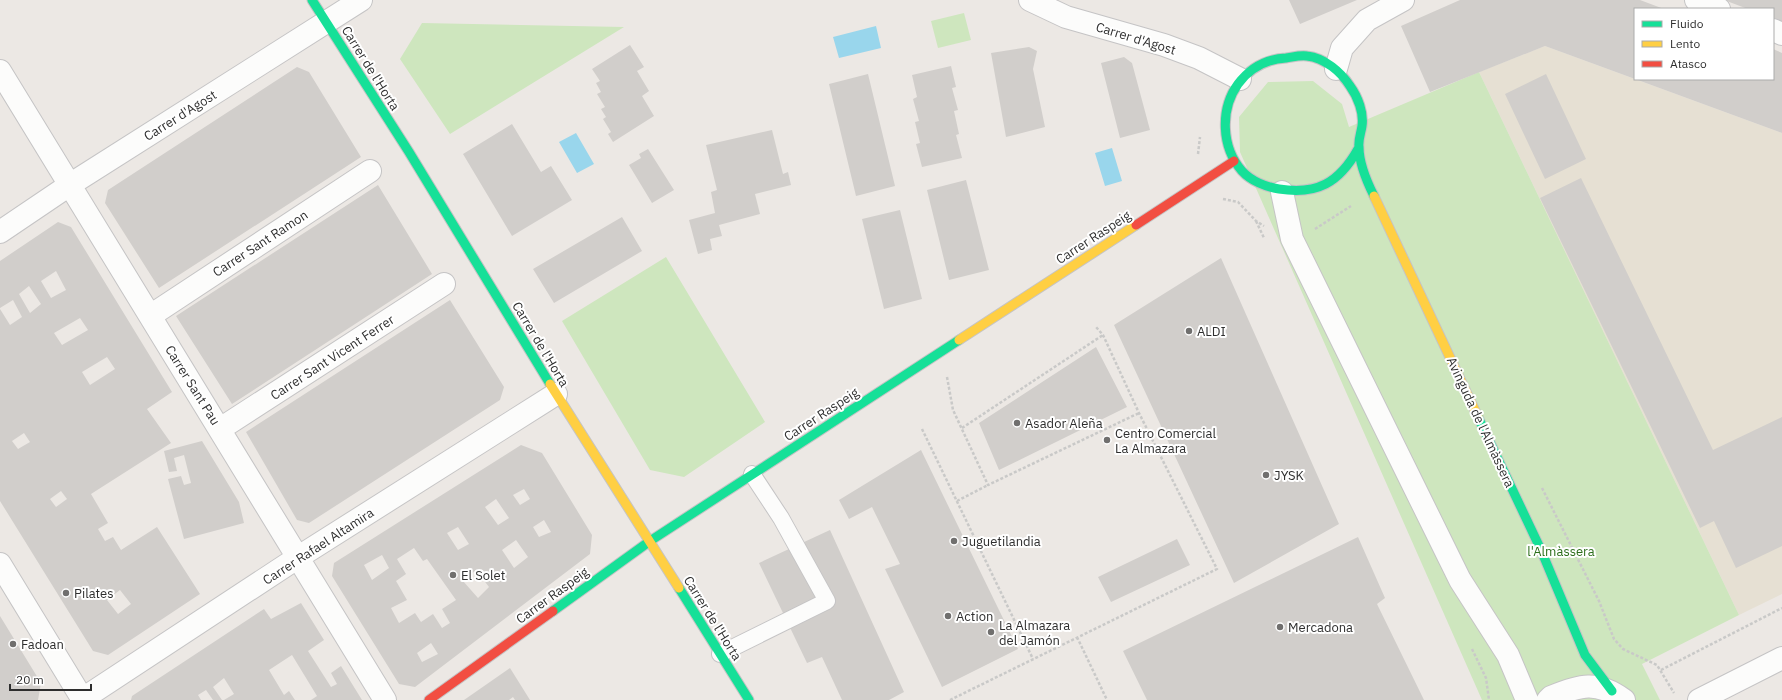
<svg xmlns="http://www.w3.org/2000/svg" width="1782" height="700" viewBox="0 0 1782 700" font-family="'IBM Plex Sans',sans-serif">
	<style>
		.education { fill: #e6e0d3 }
		.green { fill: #cee6be }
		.water { fill: #99d6ec }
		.building { fill: #d1cecb; fill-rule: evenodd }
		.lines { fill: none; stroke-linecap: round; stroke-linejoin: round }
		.lane-casing { stroke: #c5c4c5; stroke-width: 18 }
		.street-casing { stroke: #c5c4c5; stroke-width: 24 }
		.fast-casing { stroke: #c5c4c5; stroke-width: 11 }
		.slow-casing { stroke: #c5c4c5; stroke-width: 11 }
		.jam-casing { stroke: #c5c4c5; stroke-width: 11 }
		.path { stroke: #c9c9c8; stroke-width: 2.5; stroke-dasharray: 3 2; stroke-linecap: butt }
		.lane { stroke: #fcfcfb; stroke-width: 16 }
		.street { stroke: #fcfcfb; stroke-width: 22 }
		.fast { stroke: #16e098; stroke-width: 9 }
		.slow { stroke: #ffcf43; stroke-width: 9 }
		.jam { stroke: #f24e42; stroke-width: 9 }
		.poi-dot { fill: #706f6e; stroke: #fff; stroke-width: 1.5 }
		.labels { text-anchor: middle; stroke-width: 4; stroke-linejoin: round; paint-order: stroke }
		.street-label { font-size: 13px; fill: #2e2e2e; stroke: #fff }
		.poi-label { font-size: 13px; fill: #2e2e2e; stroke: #fff; text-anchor: start }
		.park-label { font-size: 13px; fill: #2c6e1b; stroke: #fff }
	</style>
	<rect width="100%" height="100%" fill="#ece8e4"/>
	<path class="education" d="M1545,46L1782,133V594L1739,615L1479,72Z"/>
	<path class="green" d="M964,13L971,40L938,48L931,21Z
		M422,23L624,27L450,134L400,59Z
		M1479,72L1739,615L1642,664L1660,700H1482L1240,152L1239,117L1268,82L1313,81L1342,104L1349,127Z
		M666,257L765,422L684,477L650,470L562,321Z"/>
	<path class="water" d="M876,26L881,48L839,58L833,37Z
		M576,133L594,164L577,173L559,142Z
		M1112,148L1122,181L1105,186L1095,153Z"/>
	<path class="building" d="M1289,0H1357L1300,24Z
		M1460,0H1640L1664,9H1635V79L1545,46L1430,92L1401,26Z
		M1724,0H1782V22L1773,18V9H1748Z
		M630,45L644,67L637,71L649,91L642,96L654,116L613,142L608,134L611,132L603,119L606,117L601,109L605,107L597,94L601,92L596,83L600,81L592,69Z
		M1029,47L1037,51L1033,69L1045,127L1006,137L991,53Z
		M1773,49L1782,53V133L1635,79H1773Z
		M1124,57L1132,63L1150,130L1120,138L1101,63Z
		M951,66L956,87L952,88L958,110L954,111L959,134L956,135L962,158L922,167L916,144L920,143L915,122L919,121L913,99L917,97L912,75Z
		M297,67L309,72L361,157L159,288L105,203L108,190Z
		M868,74L895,186L856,196L829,84Z
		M1546,74L1586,159L1545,179L1505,94Z
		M512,124L541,172L551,166L572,200L512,236L463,154Z
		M772,130L783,174L788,172L791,185L755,194L760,214L719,225L722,236L710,239L712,250L698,254L689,220L715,213L711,192L717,190L706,145Z
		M648,149L674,190L652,203L629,165L641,158L639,154Z
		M1581,178L1713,450L1782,417V546L1736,568L1714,521L1700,528L1540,198Z
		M966,180L989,270L949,280L927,190Z
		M378,185L432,274L232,404L176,316Z
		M900,210L922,299L884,309L862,219Z
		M622,217L642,251L554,303L533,269Z
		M58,222L71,227L172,392L147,409L171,443L91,494L108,523L98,529L105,541L113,537L121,550L157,527L200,594L108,655L93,651L0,501V309L10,325L22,317L13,300L0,308V261ZM56,271L66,290L51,298L41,281ZM29,286L41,304L30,313L19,294ZM80,318L88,330L62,345L54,333ZM107,357L115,369L90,385L82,372ZM24,433L30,442L18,449L12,441ZM61,491L67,499L56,507L50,499ZM120,590L131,604L118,614L107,600Z
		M1221,258L1339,524L1234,583L1114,325Z
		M450,300L504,387L500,400L309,523L297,520L246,432Z
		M1096,347L1127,407L999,470L979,423Z
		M202,441L239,502L244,523L184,539L168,479L181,476L184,485L191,483L184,455L174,458L177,471L169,472L164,451Z
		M521,445L542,453L592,535L590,554L415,687L399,684L332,576L334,563ZM524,489L530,499L520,505L513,495ZM496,499L509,518L498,525L485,507ZM544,520L551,532L539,537L533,527ZM458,527L469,544L458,550L447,533ZM516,540L528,557L514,568L502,550ZM414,548L423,561L427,559L456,600L442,609L450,623L442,628L433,614L421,622L415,613L399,623L391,608L407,600L396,581L406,574L397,559ZM382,555L389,568L372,580L364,565ZM476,570L489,587L478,598L463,581ZM431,643L438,654L422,662L417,653Z
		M921,450L1018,649L942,687L885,569L900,564L872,507L849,519L839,500Z
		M830,530L904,692L889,700H842L822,657L807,663L759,563Z
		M1358,537L1385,598L1377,604L1424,700H1147L1123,651Z
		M1177,539L1190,565L1111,602L1098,577Z
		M301,603L324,640L308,651L331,687L337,684L331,673L341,666L362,700H311L317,696L292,655L269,670L284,695L289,691L295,700H224L234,694L224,678L213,687L222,700H213L206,690L198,695L201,700H131L132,696L264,609L271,619Z
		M0,616L41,683L38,700H0Z
		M510,668L530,700H515L513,697L509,700H464Z"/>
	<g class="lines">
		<g class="lane-casing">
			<path id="lane" d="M720,654L827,601L781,518L752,474"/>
		</g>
		<g class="street-casing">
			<path id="street" d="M1030,0L1066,17L1164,45L1199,58L1240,79
				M1696,0L1719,9
				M1773,30L1782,34
				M1336,69L1342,48L1367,20L1403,0
				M0,71L385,700
				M1282,192L1292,239L1460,580L1508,655L1527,700
				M0,232L71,184L361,0
				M150,316L370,171
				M220,429L444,284
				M0,564L83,700
				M81,700L297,558L556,394
				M1548,700L1551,697C1580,685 1597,680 1624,700
				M1699,700L1782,658"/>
		</g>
		<g class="fast-casing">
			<path id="fast" d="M312,0L409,152L550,384
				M1358,149C1339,183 1317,195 1279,189C1266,187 1251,181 1242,171C1221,147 1220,109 1238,84C1250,68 1266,59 1286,58C1293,57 1300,55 1307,56C1325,58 1341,72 1350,86C1358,97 1364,113 1362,126C1361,133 1358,140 1359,147C1359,163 1367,182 1374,196
				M1478,417L1541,550L1585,655L1612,691
				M679,588L749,700
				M553,611L650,541L959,340"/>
		</g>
		<g class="slow-casing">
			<path id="slow" d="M1374,196L1478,417
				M959,340L1136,225
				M550,384L679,588"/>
		</g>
		<g class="jam-casing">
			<path id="jam" d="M1136,225L1234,161
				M429,700L553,611"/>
		</g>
		<path class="path" d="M1198,154L1200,137
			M1223,199L1238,202L1256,221L1264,226
			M1256,221L1264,238
			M1315,229L1351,206
			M947,377L953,410L988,485L1139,413
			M962,428L1103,335
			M922,429L1033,659
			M1542,488L1599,601L1614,639L1623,649L1657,665L1674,693
			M957,501L988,485
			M1077,637L1107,700
			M1472,649L1486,678L1489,700
			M1661,670L1782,608
			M950,700L1217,569L1139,413L1103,335L1096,327"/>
		<use href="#lane" class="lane"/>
		<use href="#street" class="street"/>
		<use href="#fast" class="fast"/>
		<use href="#slow" class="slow"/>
		<use href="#jam" class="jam"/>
	</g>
	<g class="poi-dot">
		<circle cx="1189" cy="331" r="4"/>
		<circle cx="1017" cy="423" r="4"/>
		<circle cx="1107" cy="440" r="4"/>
		<circle cx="1266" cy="475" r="4"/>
		<circle cx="954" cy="541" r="4"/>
		<circle cx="453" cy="575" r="4"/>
		<circle cx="66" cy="593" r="4"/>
		<circle cx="948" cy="616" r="4"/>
		<circle cx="1280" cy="627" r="4"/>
		<circle cx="991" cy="632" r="4"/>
		<circle cx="13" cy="644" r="4"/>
	</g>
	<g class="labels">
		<g class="street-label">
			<text transform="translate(1136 38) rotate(17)" y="5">Carrer d'Agost</text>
			<text transform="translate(371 68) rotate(58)" y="5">Carrer de l'Horta</text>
			<text transform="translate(180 115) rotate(-32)" y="5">Carrer d'Agost</text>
			<text transform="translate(1093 237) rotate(-33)" y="5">Carrer Raspeig</text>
			<text transform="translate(260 243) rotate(-33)" y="5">Carrer Sant Ramon</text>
			<text transform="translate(541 344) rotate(59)" y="5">Carrer de l'Horta</text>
			<text transform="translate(332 357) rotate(-33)" y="5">Carrer Sant Vicent Ferrer</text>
			<text transform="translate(193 385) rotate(58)" y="5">Carrer Sant Pau</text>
			<text transform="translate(821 414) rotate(-33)" y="5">Carrer Raspeig</text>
			<text transform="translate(1481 422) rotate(65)" y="5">Avinguda de l'Almàssera</text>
			<text transform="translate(318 546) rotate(-33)" y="5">Carrer Rafael Altamira</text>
			<text transform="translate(552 595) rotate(-36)" y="5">Carrer Raspeig</text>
			<text transform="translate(713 618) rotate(58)" y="5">Carrer de l'Horta</text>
		</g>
		<g class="poi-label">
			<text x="1197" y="336">ALDI</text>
			<text x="1025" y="428">Asador Aleña</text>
			<text x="1115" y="438">Centro Comercial<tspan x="1115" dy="15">La Almazara</tspan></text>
			<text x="1274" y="480">JYSK</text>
			<text x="962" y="546">Juguetilandia</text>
			<text x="461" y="580">El Solet</text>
			<text x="74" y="598">Pilates</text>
			<text x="956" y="621">Action</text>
			<text x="999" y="630">La Almazara<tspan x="999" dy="15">del Jamón</tspan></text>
			<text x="1288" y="632">Mercadona</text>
			<text x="21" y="649">Fadoan</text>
		</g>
		<g class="park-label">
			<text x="1561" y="556">l'Almàssera</text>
		</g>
	</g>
	<rect x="1634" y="8" width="140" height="72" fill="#ffffff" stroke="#ababab"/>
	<rect x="1642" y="21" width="20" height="6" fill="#16e098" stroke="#ababab"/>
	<text x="1670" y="28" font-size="12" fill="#2e2e2e">Fluido</text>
	<rect x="1642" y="41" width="20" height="6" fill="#ffcf43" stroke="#ababab"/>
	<text x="1670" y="48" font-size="12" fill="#2e2e2e">Lento</text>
	<rect x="1642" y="61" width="20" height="6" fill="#f24e42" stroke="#ababab"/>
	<text x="1670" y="68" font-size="12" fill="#2e2e2e">Atasco</text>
	<path d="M10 684v6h81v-6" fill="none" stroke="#2e2e2e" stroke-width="2"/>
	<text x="16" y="684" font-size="12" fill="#2e2e2e" stroke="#ffffff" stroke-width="3" paint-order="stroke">20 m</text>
</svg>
